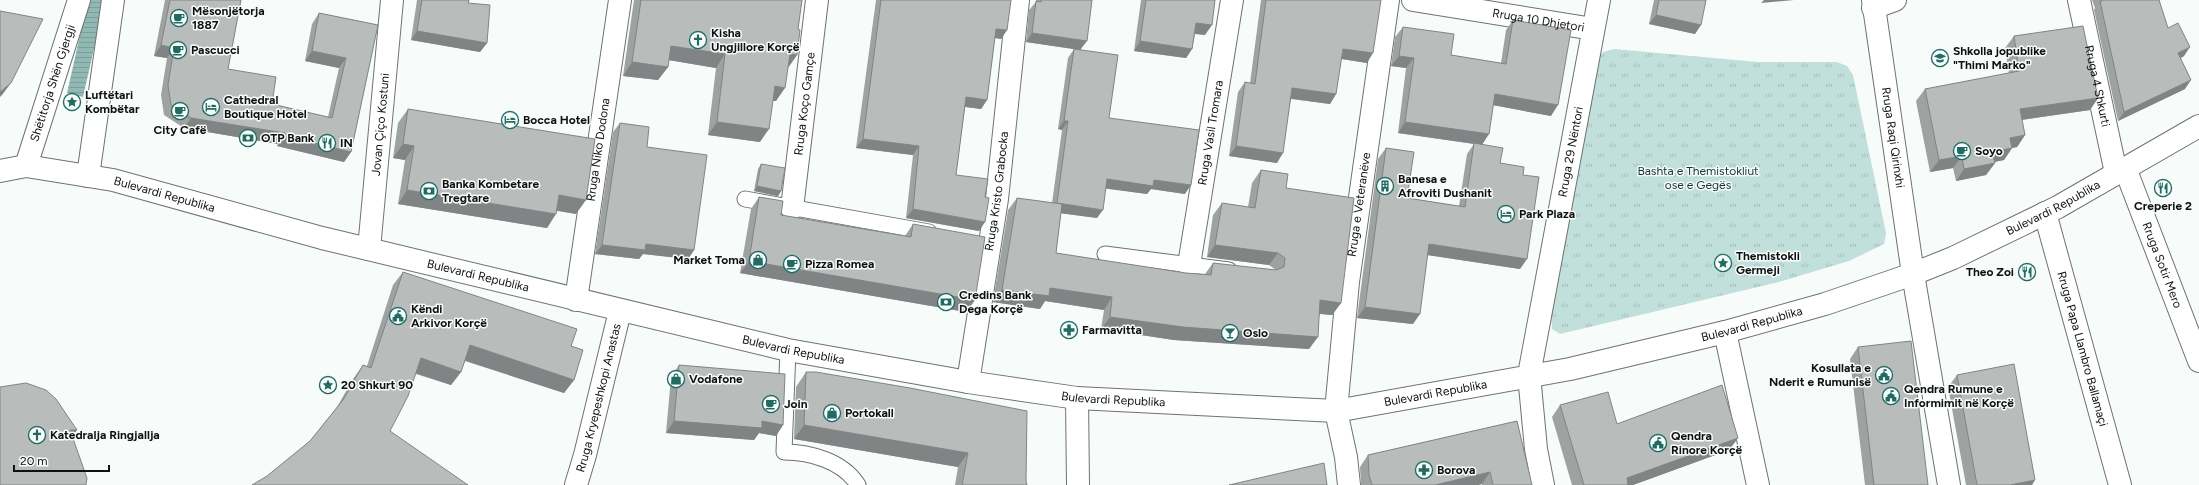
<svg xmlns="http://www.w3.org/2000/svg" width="2199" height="485" viewBox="0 0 2199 485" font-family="Figtree,sans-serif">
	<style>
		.park { fill: url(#park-tufts) }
		.water { fill: url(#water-rules) }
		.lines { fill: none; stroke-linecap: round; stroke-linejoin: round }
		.service-casing { stroke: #6e7272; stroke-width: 17 }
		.pedestrian-casing { stroke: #6e7272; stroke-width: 24 }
		.minor-casing { stroke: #6e7272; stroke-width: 24 }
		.tertiary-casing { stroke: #6e7272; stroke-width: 24 }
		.service { stroke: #fff; stroke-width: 15 }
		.pedestrian { stroke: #fff; stroke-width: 22 }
		.minor { stroke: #fff; stroke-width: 22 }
		.tertiary { stroke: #fff; stroke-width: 22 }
		.wall { fill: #9ea3a2 }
		.shaded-wall { fill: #818484 }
		.building { fill: #b8bdbc; stroke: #818484 }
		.labels { text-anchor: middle; stroke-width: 3; stroke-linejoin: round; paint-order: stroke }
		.poi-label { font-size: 12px; font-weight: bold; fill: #0f1111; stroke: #f7fcfb; text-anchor: start }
		.street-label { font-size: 12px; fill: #0f1111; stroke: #f7fcfb }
		.park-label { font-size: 12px; fill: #103633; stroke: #f7fcfb }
	</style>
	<defs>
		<pattern id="park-tufts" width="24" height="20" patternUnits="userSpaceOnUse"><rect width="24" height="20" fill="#c1dfdb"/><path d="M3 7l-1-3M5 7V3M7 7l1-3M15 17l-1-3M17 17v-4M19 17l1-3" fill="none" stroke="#a5bebb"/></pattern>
		<pattern id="water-rules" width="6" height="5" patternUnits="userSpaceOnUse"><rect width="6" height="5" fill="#92b8b3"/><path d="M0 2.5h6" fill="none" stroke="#7d9d99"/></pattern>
	</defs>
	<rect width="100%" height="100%" fill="#f7fcfb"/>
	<path class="park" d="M1614,49L1758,62H1837L1847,66L1853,75L1886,233L1884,244L1849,261L1779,282L1560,334L1552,329L1551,316L1598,59L1603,52Z"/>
	<path class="water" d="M88,0H105L83,97L67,93Z"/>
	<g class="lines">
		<g class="service-casing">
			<path id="service" d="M745,199L929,232
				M1105,254L1229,270
				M788,350L784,452C810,452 843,461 858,485"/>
		</g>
		<g class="pedestrian-casing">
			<g id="pedestrian">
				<path id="s1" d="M26,166L79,0"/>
				<path d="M88,176L113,0"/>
			</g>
		</g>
		<g class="minor-casing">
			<g id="minor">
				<path id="s2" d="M1413,0L1593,29"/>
				<path id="s3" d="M1873,0L1913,274L1949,485"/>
				<path id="s4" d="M2079,0L2116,173"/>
				<path d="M1873,8L1895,0"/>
				<path id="s5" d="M2125,168L2199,361"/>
				<path id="s6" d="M792,208L817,0"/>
				<path id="s7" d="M2045,213L2120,485"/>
				<path id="s8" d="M369,249L392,0"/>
				<path id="s9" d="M1189,265L1232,0"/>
				<path id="s10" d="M576,300L620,0"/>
				<path d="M1725,332L1758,485"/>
				<path id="s11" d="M968,382L997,199L1018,0"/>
				<path d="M1077,398L1078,485"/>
				<path id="s12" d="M576,485L585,455L620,311"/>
				<path id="s13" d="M1349,485L1346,457L1336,411L1348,282L1388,0"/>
				<path id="s14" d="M1543,485L1536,449L1529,375L1599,0"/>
			</g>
		</g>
		<g class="tertiary-casing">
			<g id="tertiary">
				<path id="s15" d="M0,171L26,166L113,180L322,238L788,350L968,382L1077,398L1336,411L1570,369L1725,332L1825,304L1913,274L1953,258L2058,207L2199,126"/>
			</g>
		</g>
		<use href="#service" class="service"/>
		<use href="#pedestrian" class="pedestrian"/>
		<use href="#minor" class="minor"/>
		<use href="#tertiary" class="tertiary"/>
	</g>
	<path class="wall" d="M165,0H241L228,69L272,104L328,117L339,68L305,61L312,24L319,13L378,25L351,152L344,162L277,146L278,144L184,128L164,115L161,95L167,58L154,56Z
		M417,0H469L468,3L487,43L480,52L411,40Z
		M634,0H802L798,29L797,55L788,68L776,101H773L760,142L708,135L716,68L669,60L668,67L658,80L623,76Z
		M876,0H1011L1007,30L1001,39L995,38L987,100L981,109L965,107L956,175L979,231L906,218L913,155L856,148Z
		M1036,0H1092L1081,50L1109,118L1185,194L1151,189L1147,194L1106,188L1097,218L1061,213L1056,253L1186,273L1205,274L1213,263L1276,270L1269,265L1207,257L1213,215L1222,203L1248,207L1252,183L1261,170L1286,188L1341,303L1332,315L1320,314L1309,349L1174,340L1101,329L1104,310L1045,301L1040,309L993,302L1008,210L1017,198L1052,203L1062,130L1058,129L1068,58L1074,49L1026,42L1029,10L1036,2Z
		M1141,0H1215L1205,35L1195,34L1192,49L1186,58L1134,51Z
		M1261,0H1381L1367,63L1341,59L1336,94L1330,104L1291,99L1277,163L1229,156L1238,92L1245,82L1250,83Z
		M1654,0H1706L1695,34L1649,24Z
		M2092,0H2159L2168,28L2184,56L2181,58L2185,89L2118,121L2094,10L2095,8Z
		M1513,20L1551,116L1493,105L1482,144L1500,163L1523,175L1520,269L1427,255L1413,324L1357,318L1378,159L1386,148L1407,198L1459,206L1467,154L1474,144L1398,133L1406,68L1391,66L1395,37L1403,27L1451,55L1501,63L1506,30Z
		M2014,36L2098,98L2090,110L2022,120L2025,135L2017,147L2012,148L2004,160L1994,162L1995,163L1986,175L1956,181L1953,168L1930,172L1916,101L1925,89L2009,73L2005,48Z
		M408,109L576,214L557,211L547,228L398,204L405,160L393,158L398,123Z
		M620,123L647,147L694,250L688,259L643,254L639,259L595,254L613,132Z
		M761,164L781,191L778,196L754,191L758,169Z
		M759,197L781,215L905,236L913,224L975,300L966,312L740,273L751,209Z
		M403,272L571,346L574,380L564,393L465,361L461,372L451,385L416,374L267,476L310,441L337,407L353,379L363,365L367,366L393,285Z
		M1858,347L1928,485H1865L1850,359Z
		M679,365L783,425L776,436L759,433L754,440L666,433L671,377Z
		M806,372L1026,481L1027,485H955L958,467L794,439L796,387Z
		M1957,375L2032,485H1966L1948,387Z
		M1560,405L1617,424L1738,438L1729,450L1633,485H1572L1552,417Z
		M1517,421L1532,485H1482V484L1478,485H1361L1360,467L1368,455Z"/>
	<path class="shaded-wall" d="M1764,0H1794L1761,3Z
		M1656,15L1701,25L1695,34L1649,24Z
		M1196,23L1212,25L1205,35L1190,33Z
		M996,29L1007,30L1001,39L990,37Z
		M417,31L487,43L480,52L411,40Z
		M1032,33L1087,41L1080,50L1026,42Z
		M1140,41L1192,49L1186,58L1134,51Z
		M161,45L174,48L167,58L154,56Z
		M671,46L725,54L716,68L662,59Z
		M2190,47L2184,56L2172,62L2178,53Z
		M1343,49L1373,53L1367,63L1336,58Z
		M312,51L346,58L339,68L305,61Z
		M790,54L797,55L787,69Z
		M1399,56L1414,58L1406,68L1391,66Z
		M632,62L668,67L658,80L623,76Z
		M2191,80L2185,89L2118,121L2124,112Z
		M11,83L2,95L0,97V92Z
		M775,86L785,88L776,101L765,100Z
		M1292,88L1336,94L1330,104L1286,98Z
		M1495,94L1558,105L1551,116L1487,104Z
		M966,97L987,100L981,109L960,106Z
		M2098,98L2090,110L2012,121L2020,109Z
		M191,118L285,133L278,144L184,128Z
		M1064,121H1068L1062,130L1058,129Z
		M717,122L769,129L760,142L708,135Z
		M1405,122L1489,134L1482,145L1398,133Z
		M2025,135L2017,147L2012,148L2004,160L1984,164L1992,152L2010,138Z
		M285,136L351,152L344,162L277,146Z
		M863,139L919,146L913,155L856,148Z
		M403,144L414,146L405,160L393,158Z
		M1236,146L1283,153L1277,163L1229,156Z
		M1962,156L1953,168L1930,172L1939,160Z
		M1995,163L1986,175L1956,181L1964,169Z
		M1107,179L1154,180L1191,185L1185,194L1151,189L1147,194L1101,188Z
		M757,186L781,191L778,196L754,191Z
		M407,190L556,214L547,228L398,204Z
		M559,195L586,200L576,214L549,209Z
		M1057,203L1103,210L1097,218L1051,212Z
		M913,209L985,222L979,231L906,218Z
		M646,244L694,250L688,259L643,254L639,259L595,254L602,245Z
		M1429,244L1527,259L1520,269L1421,254Z
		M1215,245L1278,253L1269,265L1207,257Z
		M749,261L975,300L966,312L740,273Z
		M1050,288L1112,297L1104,310L1045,301L1040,309L993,302L1002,290Z
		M1320,300L1341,303L1332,315L1312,313Z
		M1365,307L1420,314L1413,324L1357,318Z
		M1110,317L1318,337L1309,349L1174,340L1101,329Z
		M470,345L574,380L564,393L460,359Z
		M421,358L461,372L451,385L412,372Z
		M674,421H762L783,425L776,436L759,433L754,440L666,433Z
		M804,425L968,453L958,467L794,439Z
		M70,430H77L68,444Z
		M1738,438L1729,450L1633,485H1622L1627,478Z
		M1490,472L1482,484L1478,485H1435Z
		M2035,480L2032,485H2010Z"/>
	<path class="building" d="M170,0H241L228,69L276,77L272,104L332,118L346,58L312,51L319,13L378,25L351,152L285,136V133L191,118L171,105L168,85L174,48L161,45Z
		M422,0H469L468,3L490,5L487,43L417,31Z
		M641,0H802L798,29L800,30L797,55L790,54L785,88L775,86L769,129L717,122L725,54L671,46L668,67L632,62Z
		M881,0H1011L1007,30L996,29L987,100L966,97L956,175L988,179L985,197L989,198L985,222L913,209L919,146L863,139Z
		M1041,0H1092L1087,41L1032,33L1036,1L1041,2Z
		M1146,0H1215L1212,25L1196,23L1192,49L1140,41Z
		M1266,0H1381L1373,53L1343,49L1336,94L1292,88L1283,153L1236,146L1245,82L1255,84Z
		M1659,0H1706L1701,25L1656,15Z
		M2102,0H2159L2168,28L2178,23L2190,47L2178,53L2191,80L2124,112L2100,1H2102Z
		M0,11L43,19L11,83L0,92Z
		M1513,20L1571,30L1558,105L1495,94L1489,134L1405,122L1414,58L1399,56L1403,27L1454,34L1451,55L1506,64Z
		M2083,26L2098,98L2020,109L2025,135L2010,138L2012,148L1992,152L1995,163L1964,169L1962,156L1939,160L1925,89L2019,71L2014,36Z
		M1074,49L1118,55L1109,118L1199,130L1191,185L1154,180L1153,186L1107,179L1103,210L1057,203L1068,121H1064Z
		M408,109L595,139L586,200L559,195L556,214L407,190L414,146L403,144Z
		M620,123L649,127L647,147L707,155L694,250L646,244L645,250L602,245Z
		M1474,143L1503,148L1500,163L1524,167L1523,175L1539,177L1527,259L1429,244L1420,314L1365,307L1386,148L1414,152L1407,198L1465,207Z
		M761,164L785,168L781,191L757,186Z
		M1261,170L1288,174L1286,188L1354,198L1341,303L1320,300L1318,337L1183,327L1110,317L1112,297L1050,288L1049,296L1002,290L1017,198L1062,204L1056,253L1186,273L1211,275L1213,263L1276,270L1284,267L1285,258L1278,253L1215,245L1222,203L1255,208Z
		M759,197L783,201L781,215L911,237L913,224L985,237L975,300L749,261Z
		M403,272L577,329L571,346L583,350L574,380L470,345L461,372L421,358L408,396L390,431L468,485H252L267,476L310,441L343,400L363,365L371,368Z
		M1911,341L1928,485H1874L1858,347Z
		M2014,364L2035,480L2010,485H1977L1957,375Z
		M679,365L785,374L783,425L762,421V428L674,421Z
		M806,372H816L910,388L1027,411L1026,481L1027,485H962L968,453L804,425Z
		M26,383L46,390L56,399L77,430H70L87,478L86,485H0V387Z
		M1722,385L1738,438L1627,478L1628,485H1584L1560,405L1608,392L1617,424Z
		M1517,421L1532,485H1493L1490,472L1435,485H1372L1369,475L1368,455Z
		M1324,463L1327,485H1229Z"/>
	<defs>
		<g id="cafe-ring" transform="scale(0.9)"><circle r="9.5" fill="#f7fcfb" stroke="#216b64" stroke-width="1.5"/><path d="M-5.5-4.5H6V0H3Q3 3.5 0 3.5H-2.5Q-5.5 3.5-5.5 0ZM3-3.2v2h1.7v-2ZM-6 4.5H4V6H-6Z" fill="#216b64"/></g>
		<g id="church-ring" transform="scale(0.9)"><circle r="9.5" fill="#f7fcfb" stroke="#216b64" stroke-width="1.5"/><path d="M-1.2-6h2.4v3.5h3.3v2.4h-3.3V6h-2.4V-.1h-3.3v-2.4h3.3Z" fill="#216b64"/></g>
		<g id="school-ring" transform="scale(0.9)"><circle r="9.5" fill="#f7fcfb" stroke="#216b64" stroke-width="1.5"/><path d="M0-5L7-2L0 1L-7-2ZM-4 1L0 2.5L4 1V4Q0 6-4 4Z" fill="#216b64"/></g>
		<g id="sight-ring" transform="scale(0.9)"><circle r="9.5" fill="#f7fcfb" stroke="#216b64" stroke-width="1.5"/><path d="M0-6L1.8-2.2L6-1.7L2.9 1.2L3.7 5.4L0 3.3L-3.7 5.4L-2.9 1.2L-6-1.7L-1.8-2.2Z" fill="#216b64"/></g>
		<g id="hotel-ring" transform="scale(0.9)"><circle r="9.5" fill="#f7fcfb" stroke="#216b64" stroke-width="1.5"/><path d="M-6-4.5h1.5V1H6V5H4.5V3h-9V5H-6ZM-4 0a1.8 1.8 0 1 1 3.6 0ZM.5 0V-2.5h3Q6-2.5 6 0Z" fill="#216b64"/></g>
		<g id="bank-ring" transform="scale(0.9)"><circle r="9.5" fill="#f7fcfb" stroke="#216b64" stroke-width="1.5"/><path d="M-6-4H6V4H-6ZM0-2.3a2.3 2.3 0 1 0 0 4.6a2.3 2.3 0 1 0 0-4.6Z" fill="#216b64"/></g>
		<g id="restaurant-ring" transform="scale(0.9)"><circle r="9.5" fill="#f7fcfb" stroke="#216b64" stroke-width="1.5"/><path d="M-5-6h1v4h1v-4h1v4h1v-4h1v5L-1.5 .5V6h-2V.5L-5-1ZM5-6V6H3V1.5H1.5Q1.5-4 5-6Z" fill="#216b64"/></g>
		<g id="building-ring" transform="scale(0.9)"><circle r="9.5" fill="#f7fcfb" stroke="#216b64" stroke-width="1.5"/><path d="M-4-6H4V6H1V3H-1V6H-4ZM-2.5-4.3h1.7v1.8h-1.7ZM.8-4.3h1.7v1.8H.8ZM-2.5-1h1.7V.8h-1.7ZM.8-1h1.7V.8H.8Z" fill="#216b64"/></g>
		<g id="shop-ring" transform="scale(0.9)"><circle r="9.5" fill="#f7fcfb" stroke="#216b64" stroke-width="1.5"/><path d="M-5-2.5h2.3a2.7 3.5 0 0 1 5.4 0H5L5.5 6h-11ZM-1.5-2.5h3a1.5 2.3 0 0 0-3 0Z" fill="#216b64"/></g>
		<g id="civic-ring" transform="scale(0.9)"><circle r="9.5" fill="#f7fcfb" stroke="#216b64" stroke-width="1.5"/><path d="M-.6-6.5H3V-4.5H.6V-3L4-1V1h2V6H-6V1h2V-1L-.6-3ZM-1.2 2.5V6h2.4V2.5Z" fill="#216b64"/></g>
		<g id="pharmacy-ring" transform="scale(0.9)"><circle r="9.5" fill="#f7fcfb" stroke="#216b64" stroke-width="1.5"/><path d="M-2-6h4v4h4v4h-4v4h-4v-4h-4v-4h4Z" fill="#216b64"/></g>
		<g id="bar-ring" transform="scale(0.9)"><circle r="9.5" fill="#f7fcfb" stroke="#216b64" stroke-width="1.5"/><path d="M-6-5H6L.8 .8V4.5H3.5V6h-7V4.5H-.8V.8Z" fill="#216b64"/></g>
	</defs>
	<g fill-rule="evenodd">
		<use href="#cafe-ring" x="179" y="18"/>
		<use href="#church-ring" x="698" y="40"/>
		<use href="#cafe-ring" x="178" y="50"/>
		<use href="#school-ring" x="1940" y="58"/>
		<use href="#sight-ring" x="72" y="102"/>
		<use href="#hotel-ring" x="211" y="107"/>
		<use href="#cafe-ring" x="180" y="111"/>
		<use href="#hotel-ring" x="510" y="120"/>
		<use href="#bank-ring" x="248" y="138"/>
		<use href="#restaurant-ring" x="327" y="143"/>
		<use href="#cafe-ring" x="1962" y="151"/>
		<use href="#building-ring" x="1385" y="186"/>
		<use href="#restaurant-ring" x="2163" y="188"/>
		<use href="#bank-ring" x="429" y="191"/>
		<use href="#hotel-ring" x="1506" y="214"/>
		<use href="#shop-ring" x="758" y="260"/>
		<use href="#sight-ring" x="1723" y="263"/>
		<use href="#cafe-ring" x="792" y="264"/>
		<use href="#restaurant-ring" x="2027" y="272"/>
		<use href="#bank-ring" x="946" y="302"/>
		<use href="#civic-ring" x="398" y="316"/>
		<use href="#pharmacy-ring" x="1069" y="330"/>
		<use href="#bar-ring" x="1230" y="333"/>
		<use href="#civic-ring" x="1884" y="375"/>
		<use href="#shop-ring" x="676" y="379"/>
		<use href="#sight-ring" x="328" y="385"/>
		<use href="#civic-ring" x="1891" y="396"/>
		<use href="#cafe-ring" x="771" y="404"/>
		<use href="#shop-ring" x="832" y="413"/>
		<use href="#church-ring" x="37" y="435"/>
		<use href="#civic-ring" x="1658" y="443"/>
		<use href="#pharmacy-ring" x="1424" y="470"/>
	</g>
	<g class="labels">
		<g class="poi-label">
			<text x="192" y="15">Mësonjëtorja<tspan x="192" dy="14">1887</tspan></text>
			<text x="711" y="37">Kisha<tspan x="711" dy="14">Ungjillore Korçë</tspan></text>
			<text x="191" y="54">Pascucci</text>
			<text x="1953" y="55">Shkolla jopublike<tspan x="1953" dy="14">"Thimi Marko"</tspan></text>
			<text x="85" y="99">Luftëtari<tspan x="85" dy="14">Kombëtar</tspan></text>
			<text x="224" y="104">Cathedral<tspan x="224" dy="14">Boutique Hotel</tspan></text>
			<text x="523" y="124">Bocca Hotel</text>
			<text x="180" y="134" text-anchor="middle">City Cafë</text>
			<text x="261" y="142">OTP Bank</text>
			<text x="340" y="147">IN</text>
			<text x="1975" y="155">Soyo</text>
			<text x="1398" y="183">Banesa e<tspan x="1398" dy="14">Afroviti Dushanit</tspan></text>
			<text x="442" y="188">Banka Kombetare<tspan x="442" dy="14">Tregtare</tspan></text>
			<text x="2163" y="210" text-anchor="middle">Creperie 2</text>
			<text x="1519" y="218">Park Plaza</text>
			<text x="1736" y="260">Themistokli<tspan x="1736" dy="14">Germeji</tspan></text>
			<text x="745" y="264" text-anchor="end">Market Toma</text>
			<text x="805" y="268">Pizza Romea</text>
			<text x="2014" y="276" text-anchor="end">Theo Zoi</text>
			<text x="959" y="299">Credins Bank<tspan x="959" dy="14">Dega Korçë</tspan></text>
			<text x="411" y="313">Këndi<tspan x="411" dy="14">Arkivor Korçë</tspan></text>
			<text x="1082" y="334">Farmavitta</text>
			<text x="1243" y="337">Oslo</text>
			<text x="1871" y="372" text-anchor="end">Kosullata e<tspan x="1871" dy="14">Nderit e Rumunisë</tspan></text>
			<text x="689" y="383">Vodafone</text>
			<text x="341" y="389">20 Shkurt 90</text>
			<text x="1904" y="393">Qendra Rumune e<tspan x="1904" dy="14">Informimit në Korçë</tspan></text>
			<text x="784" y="408">Join</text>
			<text x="845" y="417">Portokall</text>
			<text x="50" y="439">Katedralja Ringjallja</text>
			<text x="1671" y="440">Qendra<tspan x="1671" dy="14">Rinore Korçë</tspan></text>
			<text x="1437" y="474">Borova</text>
		</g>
		<g class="street-label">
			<text dy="4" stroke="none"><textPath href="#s2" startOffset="127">Rruga 10 Dhjetori</textPath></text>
			<text dy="4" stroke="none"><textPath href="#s1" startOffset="87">Shëtitorja Shën Gjergji</textPath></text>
			<text dy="4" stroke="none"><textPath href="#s4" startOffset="88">Rruga 4 Shkurti</textPath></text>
			<text dy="4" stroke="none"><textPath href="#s6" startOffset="105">Rruga Koço Gamçe</textPath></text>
			<text dy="4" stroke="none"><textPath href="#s8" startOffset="125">Jovan Çiço Kostuni</textPath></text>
			<text dy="4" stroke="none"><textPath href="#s9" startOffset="134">Rruga Vasil Tromara</textPath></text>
			<text dy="4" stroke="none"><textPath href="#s3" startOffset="139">Rruga Raqi Qirinxhi</textPath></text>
			<text dy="4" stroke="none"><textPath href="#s10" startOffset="152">Rruga Niko Dodona</textPath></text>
			<text dy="4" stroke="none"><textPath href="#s14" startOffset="338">Rruga 29 Nëntori</textPath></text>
			<text dy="4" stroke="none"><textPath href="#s11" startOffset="193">Rruga Kristo Grabocka</textPath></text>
			<text dy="4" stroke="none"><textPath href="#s15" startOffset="168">Bulevardi Republika</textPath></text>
			<text dy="4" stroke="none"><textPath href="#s13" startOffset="283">Rruga e Veteranëve</textPath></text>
			<text dy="4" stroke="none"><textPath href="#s15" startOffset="2112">Bulevardi Republika</textPath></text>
			<text dy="4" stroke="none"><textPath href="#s5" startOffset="104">Rruga Sotir Mero</textPath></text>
			<text dy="4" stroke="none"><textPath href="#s15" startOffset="492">Bulevardi Republika</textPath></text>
			<text dy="4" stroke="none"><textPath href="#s15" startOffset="1788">Bulevardi Republika</textPath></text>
			<text dy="4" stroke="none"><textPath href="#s15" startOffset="816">Bulevardi Republika</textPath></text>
			<text dy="4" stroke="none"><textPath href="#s7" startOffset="141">Rruga Papa Llambro Ballamaçi</textPath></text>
			<text dy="4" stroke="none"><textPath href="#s15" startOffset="1464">Bulevardi Republika</textPath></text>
			<text dy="4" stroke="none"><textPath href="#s12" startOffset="90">Rruga Kryepeshkopi Anastas</textPath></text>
			<text dy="4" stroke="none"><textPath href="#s15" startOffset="1140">Bulevardi Republika</textPath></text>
		</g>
		<g class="park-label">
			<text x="1698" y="175">Bashta e Themistokliut<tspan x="1698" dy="14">ose e Gegës</tspan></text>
		</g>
	</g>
	<path d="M14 465v6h95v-6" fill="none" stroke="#0f1111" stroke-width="2"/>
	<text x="20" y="465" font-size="12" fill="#0f1111" stroke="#f7fcfb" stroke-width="3" paint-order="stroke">20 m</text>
</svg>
